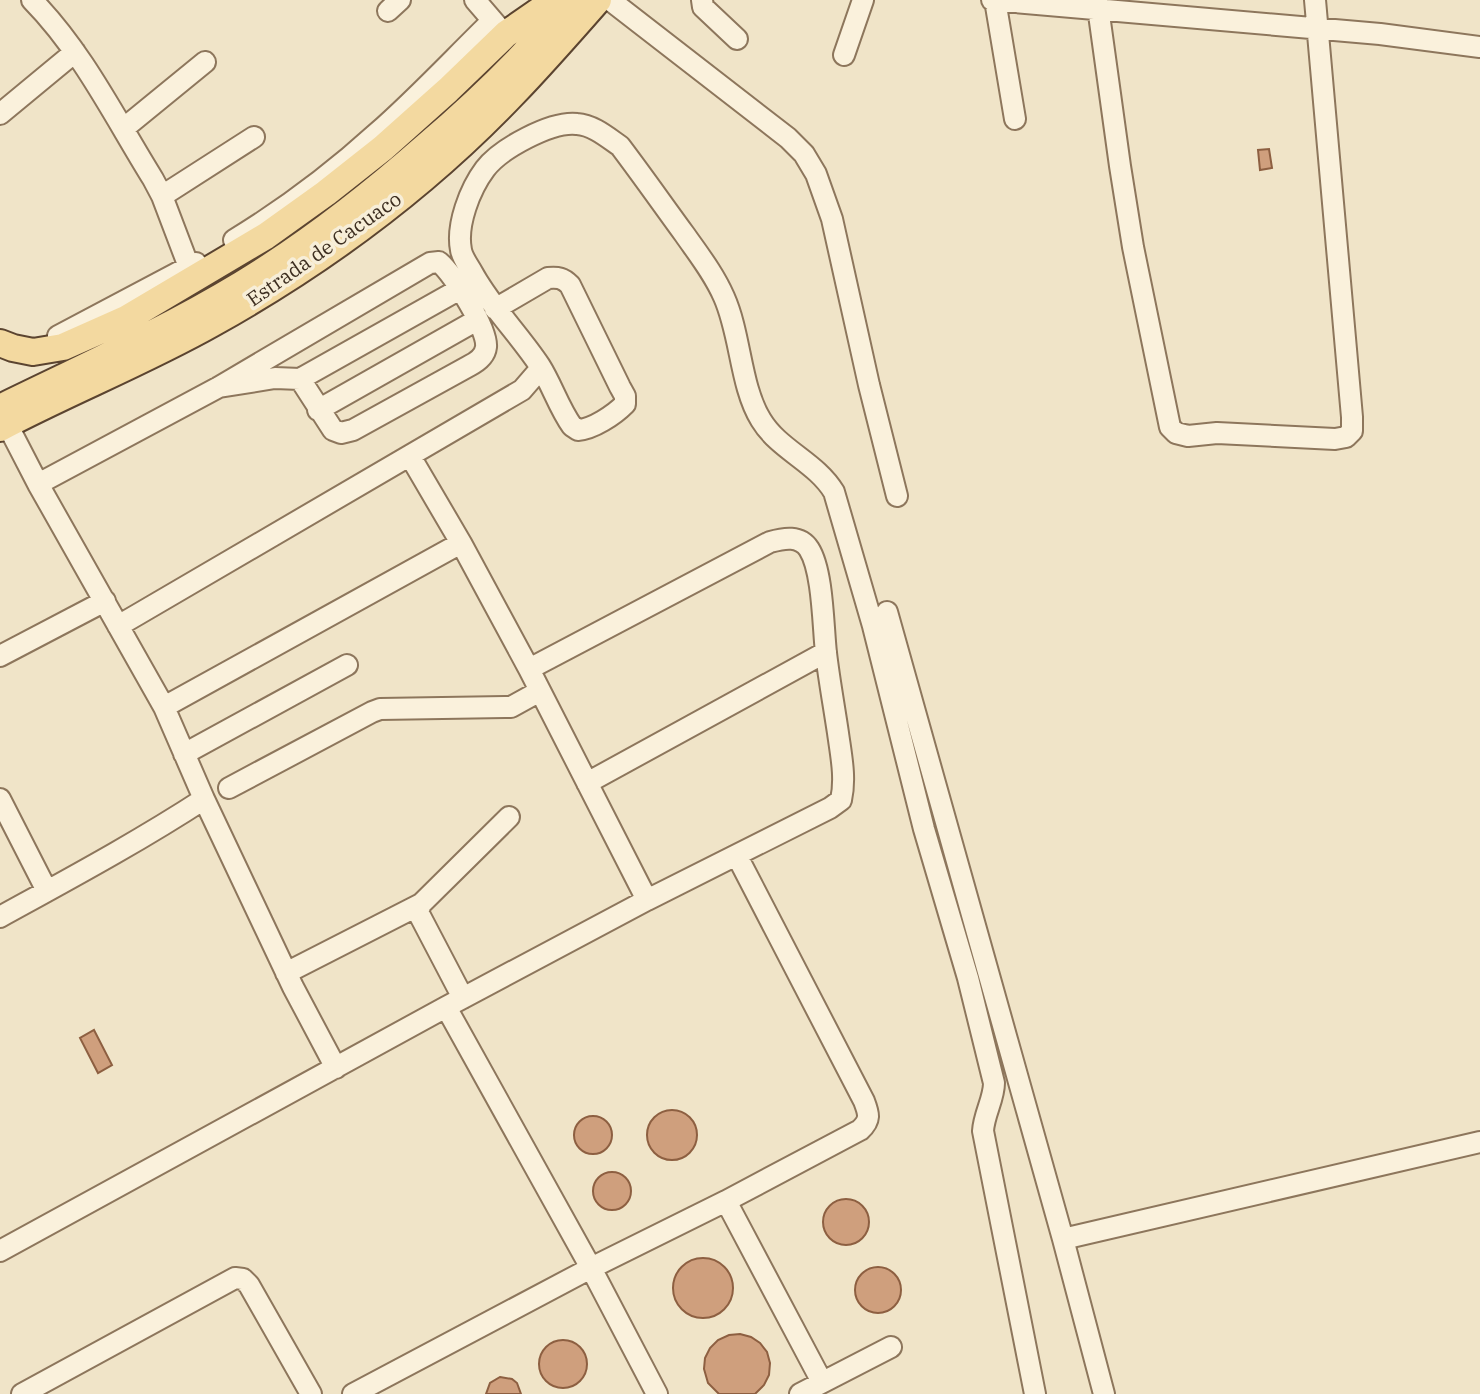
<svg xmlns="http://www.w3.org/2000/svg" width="1480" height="1394" viewBox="0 0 1480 1394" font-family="'IBM Plex Serif',serif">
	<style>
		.building { fill: #cf9f7d; stroke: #8d5f41; stroke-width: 2 }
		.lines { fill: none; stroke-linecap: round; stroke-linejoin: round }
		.minor-casing { stroke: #8d765c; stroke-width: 24 }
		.major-casing { stroke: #5b4430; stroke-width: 30 }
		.minor { stroke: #faf1dc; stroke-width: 20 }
		.major { stroke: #f3d9a0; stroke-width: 26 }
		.labels { text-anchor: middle; stroke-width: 7; stroke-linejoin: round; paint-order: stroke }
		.street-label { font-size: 20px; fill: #3d2e20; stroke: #f7eed8 }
	</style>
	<rect width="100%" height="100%" fill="#f0e4c8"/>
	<path class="building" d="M1269,149L1272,168L1260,170L1258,150Z
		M94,1030L112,1065L98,1073L80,1038Z
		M647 1135a25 25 0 1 1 50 0a25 25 0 1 1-50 0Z
		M574 1135a19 19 0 1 1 38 0a19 19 0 1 1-38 0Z
		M593 1191a19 19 0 1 1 38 0a19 19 0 1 1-38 0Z
		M823 1222a23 23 0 1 1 46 0a23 23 0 1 1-46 0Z
		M673 1288a30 30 0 1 1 60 0a30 30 0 1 1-60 0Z
		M855 1290a23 23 0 1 1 46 0a23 23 0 1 1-46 0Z
		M740,1334L751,1337L760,1343L767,1352L770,1363L769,1375L764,1385L755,1394H719L708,1383L704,1369L705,1358L710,1348L718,1340L729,1335Z
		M539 1364a24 24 0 1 1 48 0a24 24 0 1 1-48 0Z
		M500,1377L512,1379L517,1383L521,1394H486L490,1383Z"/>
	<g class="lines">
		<g class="minor-casing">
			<path id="minor" d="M32,0C83,52 115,118 153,179L162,196L189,267
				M475,0L500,29
				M610,0L788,138L804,154L816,174L832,219L869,385L897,496
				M702,0L703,7L737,39
				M992,0L1380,34L1480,47
				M995,0L1015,119
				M1097,0L1120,166L1133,247L1170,427L1176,433L1188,436L1217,433L1335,439L1346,437L1352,431V417L1315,0
				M388,11L400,0
				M844,55L863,0
				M0,114L75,52
				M123,129L205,62
				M162,196L254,137
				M234,240C285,209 333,173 377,133C417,98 454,58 492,21
				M495,309L548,278C558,277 563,278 570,285L620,387L625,396V404C614,415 593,429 578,430L572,426C559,408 552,385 540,366C518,333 491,307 472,272C468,265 462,257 461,250C456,225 470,189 485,169C500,149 551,121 577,124C593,125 607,137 620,146C642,175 663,205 685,235C699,255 714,274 724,297C741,335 740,386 761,420C779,450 816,462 834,492L873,626L924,829L968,978L994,1083C994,1099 984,1114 983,1131L1035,1394
				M58,336L196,263
				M300,379L460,289
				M318,410L477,320
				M7,424L38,484L164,707L204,799L293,987L336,1068
				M410,456L461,543L529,669L647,900
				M38,484L219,387L430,263L439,262C453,274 488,329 486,347C485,356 477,362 469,366L353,430L341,433L333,430L300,379L275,378L219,387
				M887,612L1063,1239L1104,1394
				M118,626L522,390L541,368
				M0,656L105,601
				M164,707L461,543
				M184,754L347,665
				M587,783L826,652
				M229,788L372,712L380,709L505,707H511L540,691
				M0,799L47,891
				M0,917C69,879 138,842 204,799
				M286,973L421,904
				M463,998L418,912L421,904L509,817
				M446,1007L591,1268L657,1394
				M726,1201L822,1382
				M1063,1239L1480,1142
				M0,1251L446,1007L647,900L830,808L841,800C846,778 841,755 838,733C834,706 829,679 826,653C823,626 823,571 809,549C800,535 784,538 770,542L529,669
				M22,1394L235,1278L243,1279L249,1285L311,1394
				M353,1394L591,1268L726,1201L860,1130C871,1120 869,1114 864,1101L737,856
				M800,1394L891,1347"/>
		</g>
		<g class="major-casing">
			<path id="major" d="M0,343L13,348L33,352L63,347L126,319L266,236L326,193L383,148L448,90L506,34L555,0
				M4,406C84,367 166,330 242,284C308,244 368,197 426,146C479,101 528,53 572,0
				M0,428C70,391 144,362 213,323C322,262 426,185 512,95C542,64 570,32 598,0"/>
		</g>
		<use href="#minor" class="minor"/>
		<use href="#major" class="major"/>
	</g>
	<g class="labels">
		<g class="street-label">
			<text transform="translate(324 249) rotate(-35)" y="7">Estrada de Cacuaco</text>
		</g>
	</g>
</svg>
